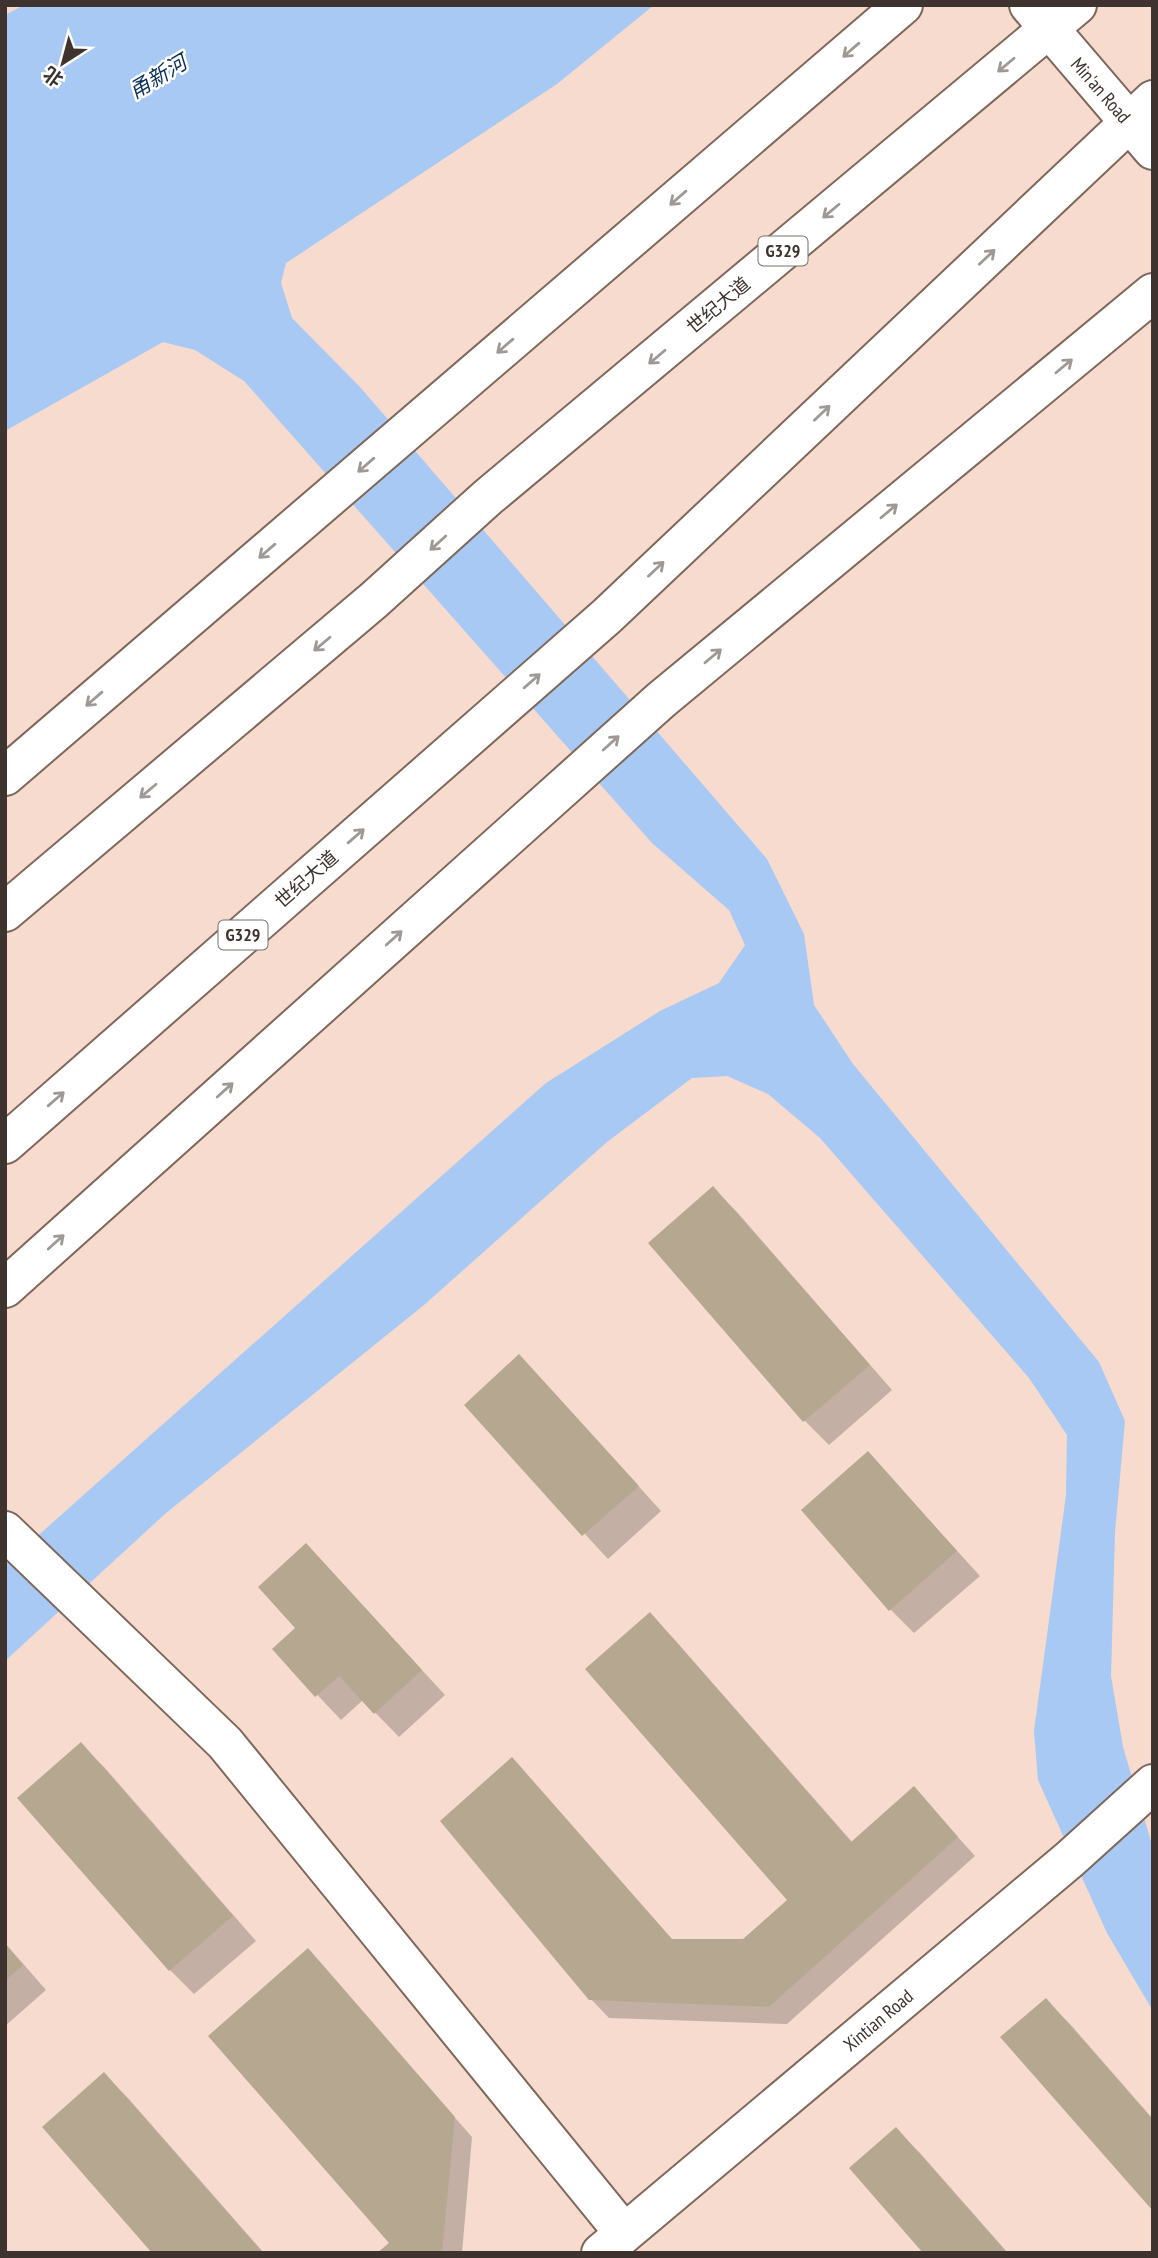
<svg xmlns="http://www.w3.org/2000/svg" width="1158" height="2258" viewBox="0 0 1158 2258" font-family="'PT Sans Narrow','Noto Sans SC',sans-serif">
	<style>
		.water { fill: #a7c9f4 }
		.shadow { fill: #0003 }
		.building { fill: #b6a791 }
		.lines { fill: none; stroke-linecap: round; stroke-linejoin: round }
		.minor-casing { stroke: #7e675b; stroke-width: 42 }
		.tertiary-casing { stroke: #7e675b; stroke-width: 42 }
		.secondary-casing { stroke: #7e675b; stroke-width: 42 }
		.trunk-casing { stroke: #7e675b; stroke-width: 42 }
		.minor { stroke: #fff; stroke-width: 38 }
		.tertiary { stroke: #fff; stroke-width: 38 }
		.secondary { stroke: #fff; stroke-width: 38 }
		.trunk { stroke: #fff; stroke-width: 38 }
		.oneway { stroke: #9e9996 }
		.labels { text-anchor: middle; stroke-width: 5; stroke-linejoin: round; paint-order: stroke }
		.shield { fill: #fff; stroke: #78706d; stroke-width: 2 }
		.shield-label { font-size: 18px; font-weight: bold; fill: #3e332e }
		.street-label { font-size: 19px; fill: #3e332e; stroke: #fff }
		.water-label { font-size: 21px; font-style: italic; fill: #0a315d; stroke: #fff }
	</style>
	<rect width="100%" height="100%" fill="#f6dbce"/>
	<path class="water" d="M24,5H654L557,84L286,263L281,283L292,318L360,387L767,859L804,934L814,1005L853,1064L1099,1362L1125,1421L1115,1532L1111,1676L1123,1747L1153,1848V2011L1107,1933L1038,1780L1034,1731L1066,1495L1067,1435L1029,1378L820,1138L768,1094L727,1076L692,1078L607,1142L424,1305L166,1513L5,1661V1565L546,1083L660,1011L719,983L745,945L729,910L652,843L244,381L195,350L163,342L5,431V15Z"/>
	<path class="shadow" d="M713,1188L737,1212L892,1390L829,1445L805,1421L650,1243Z
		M543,1381L661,1511L608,1559L466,1405Z
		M868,1453L980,1576L914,1633L890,1609Z
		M330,1570L445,1695L399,1737L363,1700L341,1720L274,1649L297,1628Z
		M650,1615L674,1639L853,1843L914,1788L975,1856L787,2024L609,2018L591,1999L674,1941H744L790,1900Z
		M81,1744L105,1768L256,1941L194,1994L170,1970Z
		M5,1943L46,1990L5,2026Z
		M308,1951L472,2137L462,2253H380L392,2243Z
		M1046,2000L1070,2024L1153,2119V2209Z
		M104,2074L128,2098L264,2253H155Z
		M896,2129L920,2153L1008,2253H926Z"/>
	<path class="building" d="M713,1186L870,1365L803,1422L648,1243Z
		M519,1354L639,1486L582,1536L464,1405Z
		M868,1451L957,1551L889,1611L801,1510Z
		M306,1543L422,1670L374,1714L339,1676L315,1697L272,1649L295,1628L258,1587Z
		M650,1612L851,1842L914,1786L958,1837L769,2007L589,2000L440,1821L512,1757L672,1939H743L787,1900L585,1669Z
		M81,1742L233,1916L169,1971L17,1798Z
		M5,1944L23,1965L5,1981Z
		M308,1948L455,2117L442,2253H377L389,2243L208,2036Z
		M1046,1998L1153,2120V2211L1000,2037Z
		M104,2072L263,2253H152L42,2127Z
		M896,2127L1007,2253H923L849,2168Z"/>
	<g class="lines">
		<g class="minor-casing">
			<path id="minor" d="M5,1531L225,1743L624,2233"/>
		</g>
		<g class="tertiary-casing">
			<path id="tertiary" d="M601,2253L1070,1859L1153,1784"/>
		</g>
		<g class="secondary-casing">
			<path id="secondary" d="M1029,5L1153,150
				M5,776L903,5
				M5,1288L661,700L1153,293"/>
		</g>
		<g class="trunk-casing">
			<path id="trunk" d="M5,912L374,600L488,497L1077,5
				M5,1144L607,616L1153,100"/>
		</g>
		<use href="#minor" class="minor"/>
		<use href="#tertiary" class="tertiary"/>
		<use href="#secondary" class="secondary"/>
		<use href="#trunk" class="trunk"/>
	</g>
	<defs><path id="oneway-shaft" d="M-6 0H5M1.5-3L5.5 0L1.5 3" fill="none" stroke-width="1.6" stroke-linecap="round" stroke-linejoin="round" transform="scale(1.75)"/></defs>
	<g class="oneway">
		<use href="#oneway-shaft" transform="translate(851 50) rotate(139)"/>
		<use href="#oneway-shaft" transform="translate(1006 65) rotate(140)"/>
		<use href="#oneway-shaft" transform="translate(678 198) rotate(139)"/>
		<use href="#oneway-shaft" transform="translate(831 211) rotate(140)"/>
		<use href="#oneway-shaft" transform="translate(987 257) rotate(-43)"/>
		<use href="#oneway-shaft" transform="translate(505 346) rotate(139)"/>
		<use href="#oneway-shaft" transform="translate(657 357) rotate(140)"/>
		<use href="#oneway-shaft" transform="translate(1064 366) rotate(-40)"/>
		<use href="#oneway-shaft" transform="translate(822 413) rotate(-43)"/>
		<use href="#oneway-shaft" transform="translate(366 465) rotate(139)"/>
		<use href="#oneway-shaft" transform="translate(889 511) rotate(-40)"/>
		<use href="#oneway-shaft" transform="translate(438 543) rotate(138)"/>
		<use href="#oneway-shaft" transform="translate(267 551) rotate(139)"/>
		<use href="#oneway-shaft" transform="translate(656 569) rotate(-43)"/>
		<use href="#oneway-shaft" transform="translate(322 644) rotate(140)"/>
		<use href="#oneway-shaft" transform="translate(713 656) rotate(-40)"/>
		<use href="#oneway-shaft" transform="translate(532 681) rotate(-41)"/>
		<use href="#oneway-shaft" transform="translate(94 699) rotate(139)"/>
		<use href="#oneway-shaft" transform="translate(611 743) rotate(-42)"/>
		<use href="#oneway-shaft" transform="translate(148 791) rotate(140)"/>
		<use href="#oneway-shaft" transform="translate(356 836) rotate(-41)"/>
		<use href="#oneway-shaft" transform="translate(394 938) rotate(-42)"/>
		<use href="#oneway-shaft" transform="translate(225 1090) rotate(-42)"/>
		<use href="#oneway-shaft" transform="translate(56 1099) rotate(-41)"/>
		<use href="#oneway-shaft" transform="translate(56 1242) rotate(-42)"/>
	</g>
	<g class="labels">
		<g class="shield">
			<rect x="758.5" y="236.5" width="49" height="29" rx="5"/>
			<rect x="218.5" y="920.5" width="49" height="29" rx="5"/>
		</g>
		<g class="shield-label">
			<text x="783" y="257">G329</text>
			<text x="243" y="941">G329</text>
		</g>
		<g class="street-label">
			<text transform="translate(1101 90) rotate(49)" y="7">Min'an Road</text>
			<text transform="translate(718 305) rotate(-40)" y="7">世纪大道</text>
			<text transform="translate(306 879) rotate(-41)" y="7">世纪大道</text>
			<text transform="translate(878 2020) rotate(-40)" y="7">Xintian Road</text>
		</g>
		<g class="water-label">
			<text transform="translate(158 77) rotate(-31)" y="7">甬新河</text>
		</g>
	</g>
	<rect width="1158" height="2258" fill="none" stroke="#3e332e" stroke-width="14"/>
	<g transform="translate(63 63) rotate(216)" stroke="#ffffff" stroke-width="5" paint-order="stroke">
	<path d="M0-5L12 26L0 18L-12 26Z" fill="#3e332e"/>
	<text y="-10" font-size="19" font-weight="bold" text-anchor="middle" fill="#3e332e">北</text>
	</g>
</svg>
